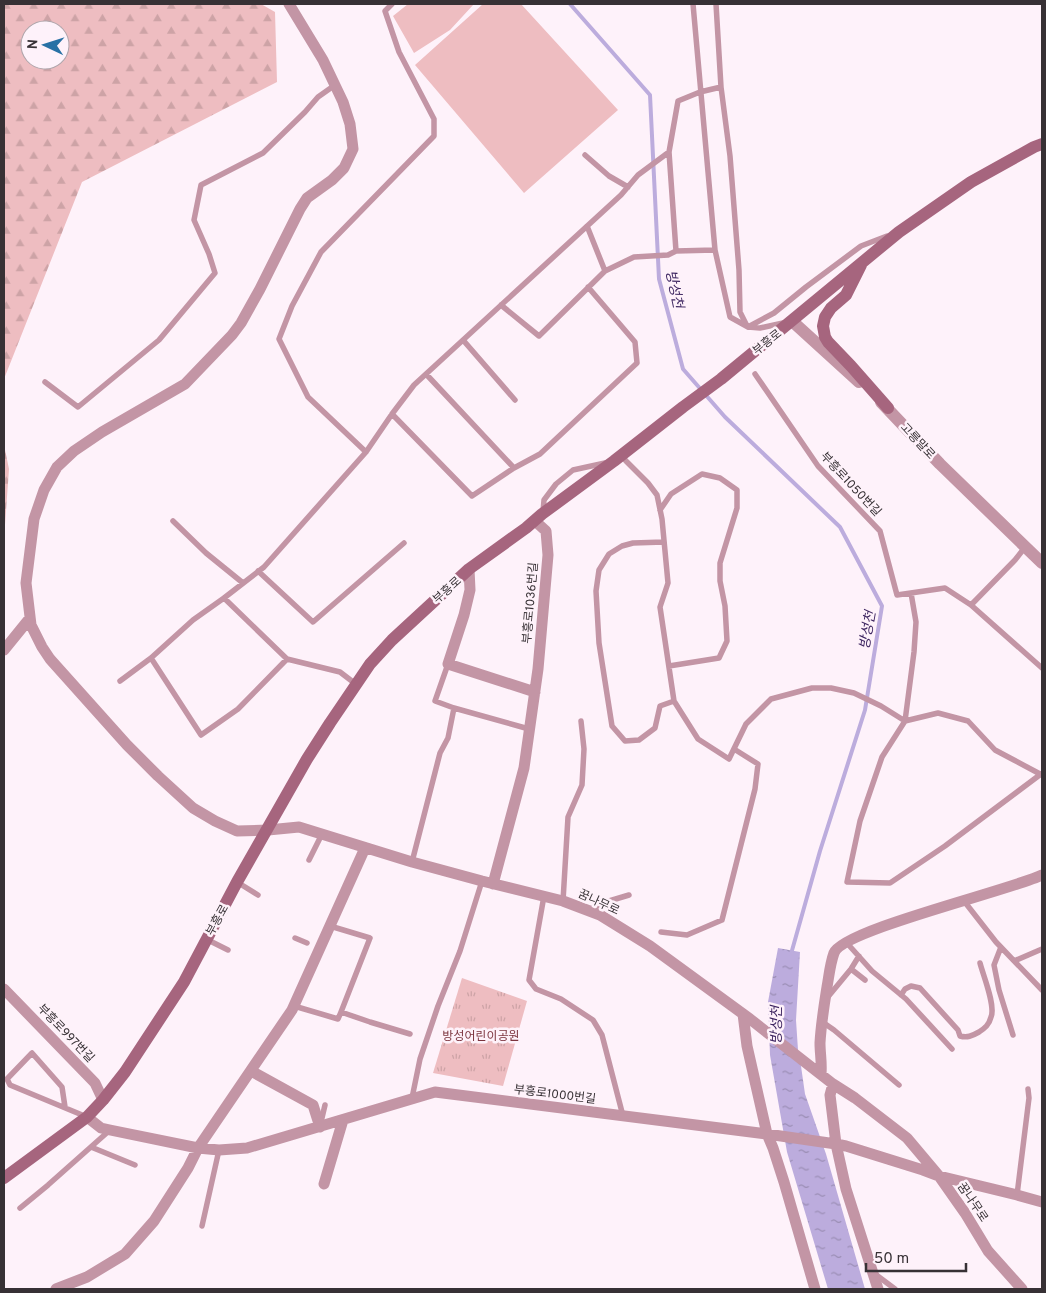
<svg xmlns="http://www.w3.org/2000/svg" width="1046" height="1293" viewBox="0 0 1046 1293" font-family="Overpass,'Noto Sans KR',sans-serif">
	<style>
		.grass { fill: url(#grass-tufts) }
		.forest { fill: url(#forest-firs); fill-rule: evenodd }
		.garden { fill: #eebdc1 }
		.water { fill: url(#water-ripples) }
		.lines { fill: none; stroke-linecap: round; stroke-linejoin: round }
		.stream { stroke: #bcacdd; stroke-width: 4 }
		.service { stroke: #c395a5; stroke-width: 5.5 }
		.minor { stroke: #c395a5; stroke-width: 11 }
		.tertiary { stroke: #c395a5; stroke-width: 12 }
		.secondary { stroke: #a6657e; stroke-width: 12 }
		.labels { text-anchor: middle; stroke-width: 5; stroke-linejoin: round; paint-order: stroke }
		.street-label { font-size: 12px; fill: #373135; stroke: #fef2fa }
		.park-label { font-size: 12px; fill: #7c343e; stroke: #fef2fa }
		.water-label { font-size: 14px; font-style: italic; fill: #3e2661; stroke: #fef2fa }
	</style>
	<defs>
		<pattern id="grass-tufts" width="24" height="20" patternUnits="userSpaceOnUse" patternTransform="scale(1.25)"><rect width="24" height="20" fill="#eebdc1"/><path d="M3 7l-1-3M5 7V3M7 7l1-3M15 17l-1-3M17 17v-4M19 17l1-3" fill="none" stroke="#cda3a6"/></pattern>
		<pattern id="forest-firs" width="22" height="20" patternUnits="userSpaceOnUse" patternTransform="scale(1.25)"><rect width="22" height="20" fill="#eebdc1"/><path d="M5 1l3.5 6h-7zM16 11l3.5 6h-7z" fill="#cda3a6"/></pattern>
		<pattern id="water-ripples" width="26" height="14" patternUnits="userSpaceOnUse" patternTransform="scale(1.25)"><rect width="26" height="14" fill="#bcacdd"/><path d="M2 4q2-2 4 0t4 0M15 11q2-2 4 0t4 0" fill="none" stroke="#9a8db4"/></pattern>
	</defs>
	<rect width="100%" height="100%" fill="#fef2fa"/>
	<path class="grass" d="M462,978L527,1001L503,1086L433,1073Z"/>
	<path class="forest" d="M4,4H261L275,12L277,82L82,182L4,379ZM30,30H60V60H30Z
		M4,445L9,469L4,539Z"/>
	<path class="garden" d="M408,4H474L450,30L414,53L393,16Z
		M483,4H521L618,110L524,193L415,65Z"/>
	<path class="water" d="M778,948L800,952L796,1020L798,1050L801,1066L805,1094L826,1154L865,1289H828L787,1152L770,1055L768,1002Z"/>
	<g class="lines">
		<path class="stream" d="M570,4L650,95L659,279L683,369L725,417L840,527L882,606L865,710L820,851L791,954"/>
		<path class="service" d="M693,4L715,250L730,317L748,327L760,328L783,323
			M716,4L721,87L730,156L739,270L740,312L747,326
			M669,152L676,251
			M585,155L609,176L628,187
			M605,271L634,257L668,255L676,251L715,250
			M501,305L539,336L605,271L587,226
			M748,327L774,313L806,287L861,246L887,236
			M463,340L515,400
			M426,374L514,468
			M755,374L818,466L880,531L897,595L945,588L971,605L1042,668
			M45,382L78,407L159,340L215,273L209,254L194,220L201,185L263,153L305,112L318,97L335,85
			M392,414L472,496L514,468L540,454L637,363L635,342L588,287
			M366,452L308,397L279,339L292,306L321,252L434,136V119L399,52L385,11L392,4
			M621,455L626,461L648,483L657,495L662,519L668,583L660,607L674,701L698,739L729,759L746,724L771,699L812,688H831L854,693L881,706L905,721L938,713L968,721L995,750L1042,775
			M660,510L671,494L702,474L720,478L737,490V508L720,563V581L725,606L727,641L719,658L669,666
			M543,512L544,500L556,484L573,470L605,463
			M173,521L206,553L243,583
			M664,542L633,543L622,546L609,554L599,570L596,591L599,643L612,726L625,741L639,740L655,728L660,706L674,701
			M258,571L313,622L404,543
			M911,593L916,622L914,652L905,721L882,757L860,821L847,882L890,883L945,846L1041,774
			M224,598L264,567L366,452L392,414L414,385L621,195L638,175L669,152L678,101L700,92L721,87
			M971,605L1015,560L1026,546
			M287,659L238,709L201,735L151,658L193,620L224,598L287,659L340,672L357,685
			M448,664L435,701L454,708L529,729
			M120,681L151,658
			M309,860L322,834
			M412,862L440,753L448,738L454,708
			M237,882L258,895
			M544,896L529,980L536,989L561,999L593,1020L602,1035L623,1116
			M563,901L568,817L582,785L584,749L581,721
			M964,901L996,942L1042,990
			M590,909L609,901L629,895
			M661,932L687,935L722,920L755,789L758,764L734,749
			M295,938L307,943
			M206,939L228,950
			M846,942L872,971L906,999L952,1049
			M1001,947L994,965L999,990L1013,1035
			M1014,961L1042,949
			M851,969L865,980
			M901,995L905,989L911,986L920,988L958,1030L960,1036C967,1038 972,1036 979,1032C985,1028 989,1025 991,1017C996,1006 983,975 980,963
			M827,998L851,969L859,956
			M294,1006L338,1019L341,1012L370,938L330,926
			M341,1012L370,1022L410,1034
			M821,1021L834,1030L899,1085
			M412,1098L420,1059L438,1006L460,951L482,881
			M65,1107L62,1087L32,1053L7,1079L10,1085L87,1117
			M321,1122L325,1105
			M91,1147L135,1165
			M1017,1195L1029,1098L1028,1089
			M20,1208L48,1185L110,1130
			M202,1226L219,1150
			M875,1274L895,1289"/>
		<path class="minor" d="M289,4L323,60L343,102L350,124L353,149L344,168L332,180L307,198L300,209L260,289L241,323L232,335L185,384L102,432L74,451L57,467L44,490L34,519L26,583L31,625L42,647L50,659L127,745L158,776L193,808L215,821L237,831L268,830L299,827L412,862L482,881L563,901L600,915L650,946L750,1019L833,1084L855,1098L907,1138L939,1176L965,1213L988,1251L1022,1289
			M469,569L470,590L464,615L448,664L535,692
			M4,650L30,618
			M493,884L524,768L538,669L548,555L546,531L535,521
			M4,989L95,1083L103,1100
			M743,1014L747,1046L767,1134L773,1148L784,1182L815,1289
			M251,1071L313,1105L320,1127
			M821,1074C822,1062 820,1054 820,1043C821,1024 824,1006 827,987C829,976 830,964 834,953C842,930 1011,890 1042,875
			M833,1084L830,1095L836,1144L846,1189L878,1289
			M87,1117L101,1128L110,1130L198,1148L219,1150L247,1148L435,1092L767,1134L836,1144L846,1146L923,1170L939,1176L1017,1195L1042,1202
			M324,1184L343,1120
			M56,1289L87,1277L125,1254L154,1221L188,1168L198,1148L292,1010L365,848"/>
		<path class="tertiary" d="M792,321L859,382
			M881,402L940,464L1042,563"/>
		<path class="secondary" d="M861,265L846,295L831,308L825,317L823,326L825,337L828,342L851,366L888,408
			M4,1178L87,1117L103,1100L125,1072L184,982L237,882L307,759L330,723L370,664L392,640L469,569L526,528L542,514L614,461L683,407L721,379L899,232L971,182L1034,147L1042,144"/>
	</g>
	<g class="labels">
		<g class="street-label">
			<text transform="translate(767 342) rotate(-39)" y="4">부흥로</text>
			<text transform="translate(918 441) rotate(47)" y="4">고릉말로</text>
			<text transform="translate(851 484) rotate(47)" y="4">부흥로1050번길</text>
			<text transform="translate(447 590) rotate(-42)" y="4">부흥로</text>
			<text transform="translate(530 603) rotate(-85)" y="4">부흥로1036번길</text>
			<text transform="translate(599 902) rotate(25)" y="4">꿈나무로</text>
			<text transform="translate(217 920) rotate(-61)" y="4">부흥로</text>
			<text transform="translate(66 1033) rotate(46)" y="4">부흥로997번길</text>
			<text transform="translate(555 1094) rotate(7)" y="4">부흥로1000번길</text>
			<text transform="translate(973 1202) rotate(56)" y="4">꿈나무로</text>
		</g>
		<g class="park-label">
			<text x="481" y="1040">방성어린이공원</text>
		</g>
		<g class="water-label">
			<text transform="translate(675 289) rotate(78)" y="5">방성천</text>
			<text transform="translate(867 630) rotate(-80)" y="5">방성천</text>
			<text transform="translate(776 1025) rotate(-89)" y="5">방성천</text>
		</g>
	</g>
	<rect width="1046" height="1293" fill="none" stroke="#373135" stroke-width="10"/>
	<g transform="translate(45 45) rotate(274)"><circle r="24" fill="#fef2fa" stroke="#aea5ab"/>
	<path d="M0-4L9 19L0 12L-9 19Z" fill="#2871a5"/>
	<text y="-8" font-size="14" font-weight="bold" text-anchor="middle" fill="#373135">N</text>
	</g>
	<path d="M866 1263v8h100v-8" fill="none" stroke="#373135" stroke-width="2.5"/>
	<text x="874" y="1263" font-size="15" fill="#373135" stroke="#fef2fa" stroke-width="4" paint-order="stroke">50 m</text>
</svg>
